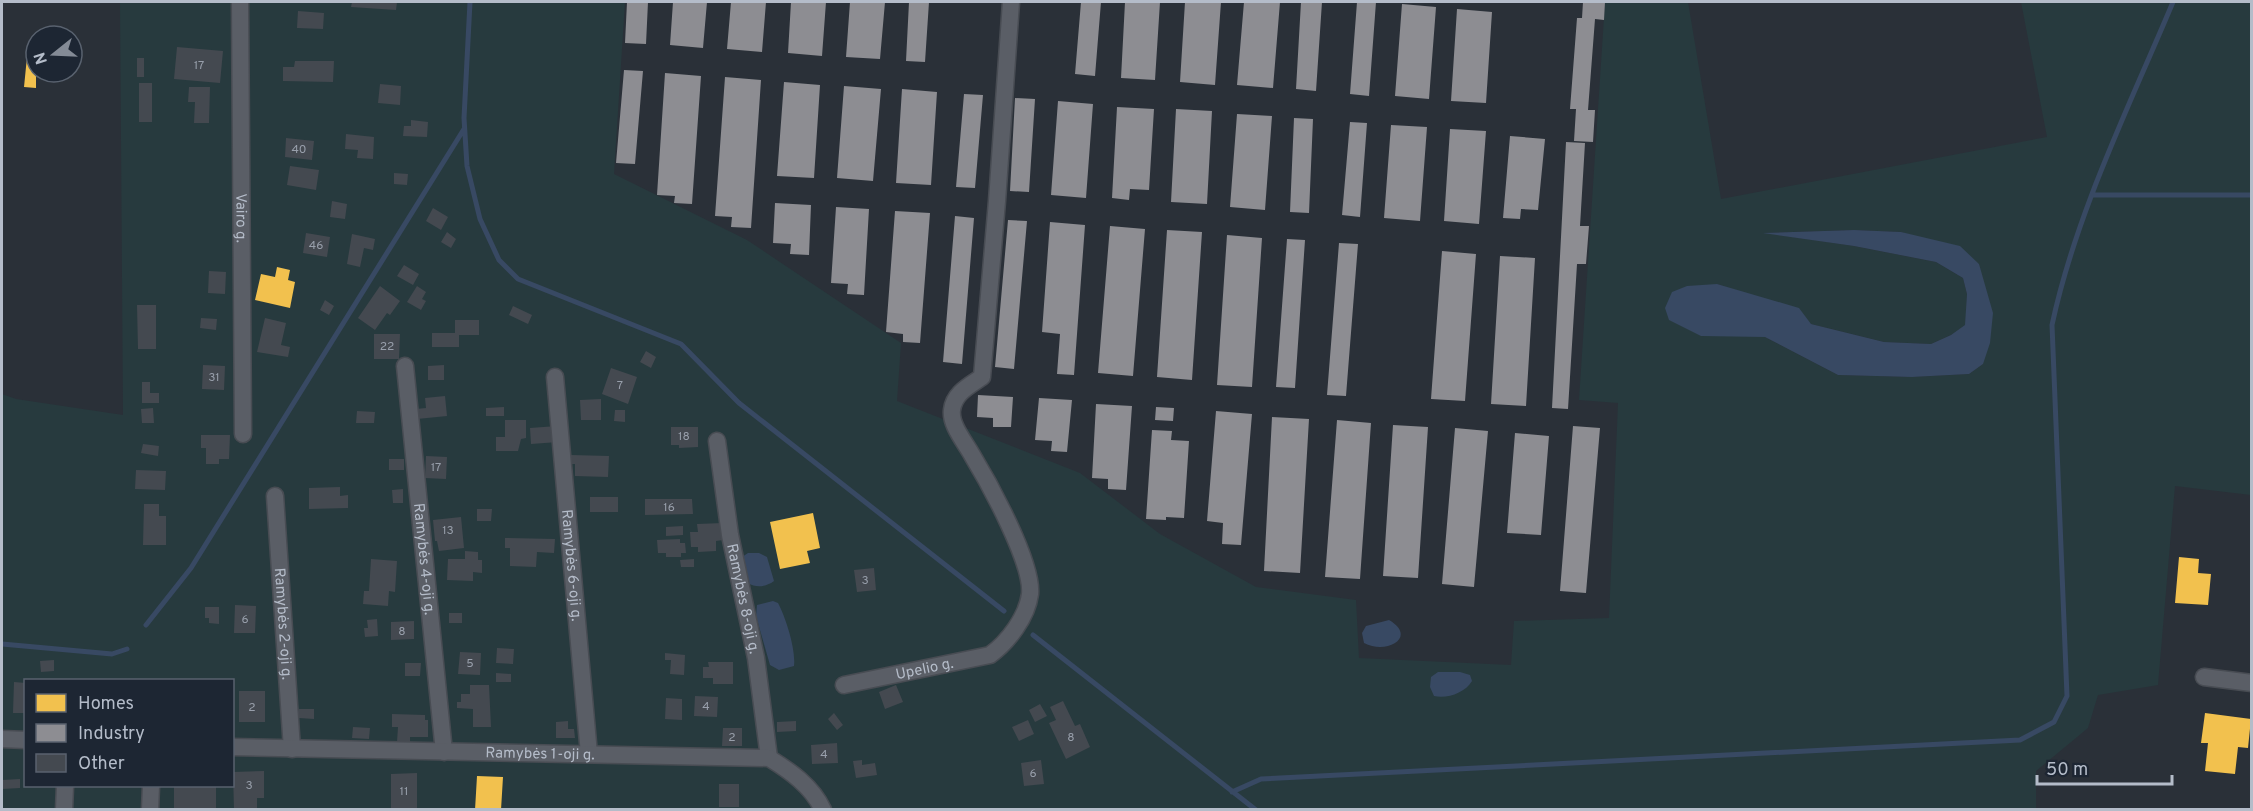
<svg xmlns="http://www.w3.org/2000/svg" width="2253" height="811" viewBox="0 0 2253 811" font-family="Overpass,sans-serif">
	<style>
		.green { fill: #273a3e; fill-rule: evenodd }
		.water { fill: #384963 }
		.homes { fill: #f2c14e }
		.industry { fill: #8d8d92 }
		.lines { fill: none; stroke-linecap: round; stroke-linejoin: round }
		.stream { stroke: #384963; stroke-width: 5 }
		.building { fill: #444950 }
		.minor-casing { stroke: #484c53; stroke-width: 19 }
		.minor { stroke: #5a5e66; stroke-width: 16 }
		.labels { text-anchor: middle; stroke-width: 6; stroke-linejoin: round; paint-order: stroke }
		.number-label { font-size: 12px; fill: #989fab }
		.street-label { font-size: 15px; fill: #b4bcc9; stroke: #1d2633 }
	</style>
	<rect width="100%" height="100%" fill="#2a3038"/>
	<path class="green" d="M120,2H625L614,174L747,240L901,343L897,401L1080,473L1160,534L1256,587L1356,600L1359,658L1511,665L1514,621L1609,618L1618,403L1579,400L1605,2H1688L1721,199L2047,137L2021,2H2251V495L2175,486L2158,685L2098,695L2088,728L2036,771V809H2V394L16,399L123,415ZM1854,230L1901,232L1979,264L1983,364L1969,374L1912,377L1838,375L1765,337L1717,284L1745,293L1811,324L1884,342L1931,344L1951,335L1966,325L1967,294L1963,278L1936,262L1854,246L1767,233ZM26,680H232V786H26Z"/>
	<path class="water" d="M1854,230L1901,232L1960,246L1979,264L1993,313L1990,343L1983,364L1969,374L1912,377L1838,375L1765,337L1701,336L1669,320L1665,308L1672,292L1687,286L1717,284L1799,308L1811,324L1884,342L1931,344L1951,335L1965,325L1967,294L1963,278L1936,262L1854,246L1763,233Z
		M748,553H759L767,557L774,581C766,587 756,588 748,583L742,557Z
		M773,601L778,603C786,618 796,650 794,666L779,670L770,665L756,616L757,605Z
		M1389,620C1418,637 1387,655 1364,643L1362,633L1366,626Z
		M1438,672H1460L1470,675L1472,681C1465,693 1447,699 1434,696L1430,687L1431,677Z"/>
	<path class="homes" d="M27,57L36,58V88L24,87Z
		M277,267L290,270L288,280L295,282L290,308L255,300L261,274L275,277Z
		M813,513L820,548L807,551L810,563L780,569L770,522Z
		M2179,557L2199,559L2198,573L2211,574L2208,605L2175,603Z
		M2205,713L2251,719L2248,748L2238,747L2235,774L2205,771L2208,743H2201Z
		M477,776L503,777L501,810H475Z"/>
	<path class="industry" d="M627,2H648L646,44L625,43Z
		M673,2H707L703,48L670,45Z
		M731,2H766L762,52L727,49Z
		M791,2H826L822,56L788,53Z
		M850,2H885L880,59L846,57Z
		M909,2H929L925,62L906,61Z
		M1081,2H1101L1095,76L1075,74Z
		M1125,2H1160L1155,80L1121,78Z
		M1185,2H1221L1215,85L1180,82Z
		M1244,2H1280L1273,88L1237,85Z
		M1301,2H1322L1316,91L1296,89Z
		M1357,2H1376L1369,96L1350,94Z
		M1583,2H1605L1604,20L1595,19L1588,110H1595L1593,142L1574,141L1576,109H1570L1577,18H1582Z
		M1402,4L1436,7L1429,99L1395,96Z
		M1457,9L1492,12L1486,103L1451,101Z
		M624,70L643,71L635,164L616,163Z
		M665,73L701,76L692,204L674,203L675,196L657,195Z
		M725,77L761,80L751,228L731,227L732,217L715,216Z
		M784,82L820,85L814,178L777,176Z
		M844,86L881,89L873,181L837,178Z
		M902,89L937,92L931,185L896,183Z
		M964,94L983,95L975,188L956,187Z
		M1015,98L1035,99L1029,192L1010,191Z
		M1058,101L1093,104L1086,198L1051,195Z
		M1117,107L1154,109L1149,190L1130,189L1129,200L1112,198Z
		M1176,109L1212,111L1207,204L1171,202Z
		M1237,114L1272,116L1265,210L1230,207Z
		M1294,118L1313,119L1309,213L1290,212Z
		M1350,122L1367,123L1360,217L1342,215Z
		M1391,125L1427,127L1420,221L1384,218Z
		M1450,129L1486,131L1479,224L1444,221Z
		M1510,136L1545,139L1538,210L1521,209L1520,219L1503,218Z
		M1566,142L1585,143L1580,226H1589L1586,264H1577L1568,409L1552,408Z
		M775,203L811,205L809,255L790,254L791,244L773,243Z
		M836,207L869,209L864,295L847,294L848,284L831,283Z
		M895,211L930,213L920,343L903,342V334L886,332Z
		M955,216L974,218L962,364L943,362Z
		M1008,220L1027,221L1014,369L995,367Z
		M1050,222L1085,225L1074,375L1057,374L1060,334L1042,332Z
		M1110,226L1145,229L1133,376L1098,373Z
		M1167,230L1202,232L1192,380L1157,377Z
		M1227,235L1262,238L1252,387L1217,385Z
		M1287,239L1305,240L1295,388L1276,387Z
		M1339,243L1358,244L1346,396L1327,395Z
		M1442,251L1476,254L1465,401L1431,399Z
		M1500,256L1535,258L1526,406L1491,404Z
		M978,395L1013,397L1011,427H993V418L977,417Z
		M1039,398L1072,400L1067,452L1051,451L1052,441L1035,440Z
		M1096,404L1132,406L1126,490L1108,489V479L1092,478Z
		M1156,407L1174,408L1173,421L1155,420Z
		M1216,411L1252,414L1241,545L1222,544L1223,523L1207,521Z
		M1272,417L1309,419L1300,573L1264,571Z
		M1337,420L1371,423L1360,579L1325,577Z
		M1393,425L1428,427L1418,578L1383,576Z
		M1573,426L1600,428L1586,593L1560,591Z
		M1455,428L1488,431L1474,587L1442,584Z
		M1152,430L1172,431L1171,440L1189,441L1184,518L1166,517V520L1146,519Z
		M1515,433L1549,436L1541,535L1507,533Z"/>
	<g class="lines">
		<path class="stream" d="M470,2L464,118L467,166L480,219L499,260L518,279L681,344L739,403L1004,611
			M2092,195H2252
			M146,625L191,568L464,129
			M1033,635L1256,810
			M2,644L112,654L127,649
			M1232,792L1261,779L2020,740L2054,722L2067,696L2052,325C2076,213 2129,107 2173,2"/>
	</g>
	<path class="building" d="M352,2H397L396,10L351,7Z
		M298,11L324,13L323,29L297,28Z
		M177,47L223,51L220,83L174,79Z
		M137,58H144V77H137Z
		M295,61H334L333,82L283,81V67H294Z
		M139,83H152V122H139Z
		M380,84L401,86L400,105L378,103Z
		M189,87H210L209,123H194L195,102H188Z
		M411,120L428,122L427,137L403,136L404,126H411Z
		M346,134L374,137L373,159L357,158L358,150L345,149Z
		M286,138L314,141L312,160L285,157Z
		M290,166L319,170L316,190L287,185Z
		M394,173L408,174L407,185L394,184Z
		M332,201L347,204L345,219L330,217Z
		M433,208L448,217L441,230L426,221Z
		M447,232L456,239L451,248L441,242Z
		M306,233L330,237L327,257L303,253Z
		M352,234L375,239L373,250L364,248L360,267L347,264Z
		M404,265L419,274L413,285L397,276Z
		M209,271L226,272L225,294L208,293Z
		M380,286L400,301L390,315L387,313L375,330L358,318Z
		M417,286L426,292L422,299L426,301L421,310L407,302Z
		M325,300L334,306L329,315L320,310Z
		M137,305H156V349H138Z
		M513,306L532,315L528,324L509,315Z
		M201,318L217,319L216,330L200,328Z
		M265,318L286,323L281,345L290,347L288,357L257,352Z
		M455,320H479V335H459V347H432V333H455Z
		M374,334H400L399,359H374Z
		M646,351L656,357L651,368L640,362Z
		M203,365L225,366L224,390L202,389Z
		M444,365V380H428V366Z
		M611,368L637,377L628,404L602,394Z
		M142,382H150V393H159V403H142Z
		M445,396L447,416L417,419L416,409L426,408L425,398Z
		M601,399V420H581L580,400Z
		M504,407V416H486V408Z
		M153,408L154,423H142L141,409Z
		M615,410H625V422L614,421Z
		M357,411L375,412L374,423H356Z
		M505,420H526V438L521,439L518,451H496V437H505Z
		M557,426L558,442L531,444L530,428Z
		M671,427H698V447L679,448V445H671Z
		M201,435H230L229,459H219V464H206V448H201Z
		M143,444L159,446L158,456L141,453Z
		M571,455L609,456L608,477L575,476V464H571Z
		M426,456L447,457L446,479L425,478Z
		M389,459H404V470H389Z
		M136,470L166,471L165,490L135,489Z
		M340,487V496L348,495V508L309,509V488Z
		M403,489V503H393L392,490Z
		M590,497H618V512H590Z
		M645,499H692L693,514L645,515Z
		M144,504H159V516H166V545H143Z
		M477,509H492L491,521H477Z
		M461,517L464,548L439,551L437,541H435L433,520Z
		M723,523V540L716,541V551L698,552V547H691L690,532H698L697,524Z
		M683,526V535L666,536V527Z
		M505,538L555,539L554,553L537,552L536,567L510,566V548H505Z
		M680,539V543H685L686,553H681V557H666V553H658L657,540Z
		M465,551L478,552V560H482V573L473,572V581L447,580L448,559H465Z
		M371,559L397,561L395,592L389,591L388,606L363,604L364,591H369Z
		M694,559V567H681L680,560Z
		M874,568L876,590L857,592L854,570Z
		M235,605L256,606L255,633H234Z
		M205,607H219V624L209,623V618H205Z
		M449,613H462V623H449Z
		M377,619L378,636L365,637L364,628H368L367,620Z
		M414,621V639L391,640V622Z
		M497,648L514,649L513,664L496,663Z
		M460,652L481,653L480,675L458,674Z
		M665,653L685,655L684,675L670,674L671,660H665Z
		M54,660V671L41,672L40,661Z
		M708,662H733V684H713V678H703V667H709Z
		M405,663H421L420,676H405Z
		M496,673L511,674V682H496Z
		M14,682L26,683V713H13Z
		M470,685H489L491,727H473V709L457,708V702H461V694H470Z
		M896,685L903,702L885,709L879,692Z
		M239,691H265V722H239Z
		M695,696L718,697L717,717L694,716Z
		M666,698L682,699V720L665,719Z
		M1063,701L1075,726L1080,724L1090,747L1066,759L1049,723L1056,720L1050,707Z
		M1040,704L1047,716L1035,722L1029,710Z
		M299,709H314V719L299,718Z
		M834,713L843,725L837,730L828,719Z
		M392,714L425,715V720H428V737H410V742H397L398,727H392Z
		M1028,720L1034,734L1019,741L1012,727Z
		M568,721V729H574L575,738H556V722Z
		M796,721V731L777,732V722Z
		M353,727L370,728L369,739L352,738Z
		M723,728H742V746H722Z
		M837,743L838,763L812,764L811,745Z
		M862,760V765L875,763L877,775L856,778L853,761Z
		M1041,760L1044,784L1024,786L1021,763Z
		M264,771V798H257V810H234L233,772Z
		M417,773V808H391V774Z
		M20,779V788L2,789V780Z
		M719,784H739V807H719Z
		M174,786H216V810H174Z"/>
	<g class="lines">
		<g class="minor-casing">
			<g id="minor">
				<path id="s1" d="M240,2L243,434"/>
				<path id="s2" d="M405,366L444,752"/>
				<path id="s3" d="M555,377L589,754"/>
				<path id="s4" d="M717,441L730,535L756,658L769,758"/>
				<path id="s5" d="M275,496L292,749"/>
				<path d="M2204,677L2252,683"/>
				<path id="s6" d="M844,685L990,655C1008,642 1027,617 1030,594C1033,563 989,483 972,455C965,442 950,425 952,410C954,393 969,386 982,377L997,201L1011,2"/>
				<path d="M2,739L26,740"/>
				<path id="s7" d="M232,747L769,758C790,771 812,786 823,810"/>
				<path d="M64,810L65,786"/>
				<path d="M150,810L151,786"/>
			</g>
		</g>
		<use href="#minor" class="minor"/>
	</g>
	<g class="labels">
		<g class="number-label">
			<text x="199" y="69">17</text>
			<text x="299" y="153">40</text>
			<text x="316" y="249">46</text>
			<text x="387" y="350">22</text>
			<text x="214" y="381">31</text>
			<text x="620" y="389">7</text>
			<text x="684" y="440">18</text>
			<text x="436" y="471">17</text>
			<text x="669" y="511">16</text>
			<text x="448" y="534">13</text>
			<text x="865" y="584">3</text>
			<text x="245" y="623">6</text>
			<text x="402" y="635">8</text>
			<text x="470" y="667">5</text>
			<text x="706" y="710">4</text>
			<text x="252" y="711">2</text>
			<text x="732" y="741">2</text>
			<text x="1071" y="741">8</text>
			<text x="824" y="758">4</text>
			<text x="1033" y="777">6</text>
			<text x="249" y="789">3</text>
			<text x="404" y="795">11</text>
		</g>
		<g class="street-label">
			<text dy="5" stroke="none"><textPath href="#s1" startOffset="216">Vairo g.</textPath></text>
			<text dy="5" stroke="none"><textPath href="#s2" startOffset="194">Ramybės 4-oji g.</textPath></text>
			<text dy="5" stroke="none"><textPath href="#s3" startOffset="189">Ramybės 6-oji g.</textPath></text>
			<text dy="5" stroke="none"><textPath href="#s4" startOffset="160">Ramybės 8-oji g.</textPath></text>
			<text dy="5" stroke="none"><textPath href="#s5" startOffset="128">Ramybės 2-oji g.</textPath></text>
			<text dy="5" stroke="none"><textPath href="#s6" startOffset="82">Upelio g.</textPath></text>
			<text dy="5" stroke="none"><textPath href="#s7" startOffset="308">Ramybės 1-oji g.</textPath></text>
		</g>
	</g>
	<rect width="2253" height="811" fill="none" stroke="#b4bcc9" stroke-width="6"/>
	<rect x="24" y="679" width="210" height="108" fill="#1d2633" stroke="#59626f" stroke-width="1.5"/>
	<rect x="36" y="694" width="30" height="18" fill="#f2c14e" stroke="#59626f" stroke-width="1.5"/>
	<text x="78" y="709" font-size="18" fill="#b4bcc9">Homes</text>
	<rect x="36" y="724" width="30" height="18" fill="#8d8d92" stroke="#59626f" stroke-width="1.5"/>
	<text x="78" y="739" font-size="18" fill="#b4bcc9">Industry</text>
	<rect x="36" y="754" width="30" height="18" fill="#444950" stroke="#59626f" stroke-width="1.5"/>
	<text x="78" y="769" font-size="18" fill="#b4bcc9">Other</text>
	<g transform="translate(54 54) rotate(252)"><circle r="28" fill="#1d2633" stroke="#59626f" stroke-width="1.5"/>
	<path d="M0-4.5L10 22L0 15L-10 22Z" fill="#848b96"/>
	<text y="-9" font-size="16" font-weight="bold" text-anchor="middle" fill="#b4bcc9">N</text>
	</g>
	<path d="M2037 775v9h135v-9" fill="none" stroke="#b4bcc9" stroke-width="3"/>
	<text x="2046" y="775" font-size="18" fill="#b4bcc9" stroke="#1d2633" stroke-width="4.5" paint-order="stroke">50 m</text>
</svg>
